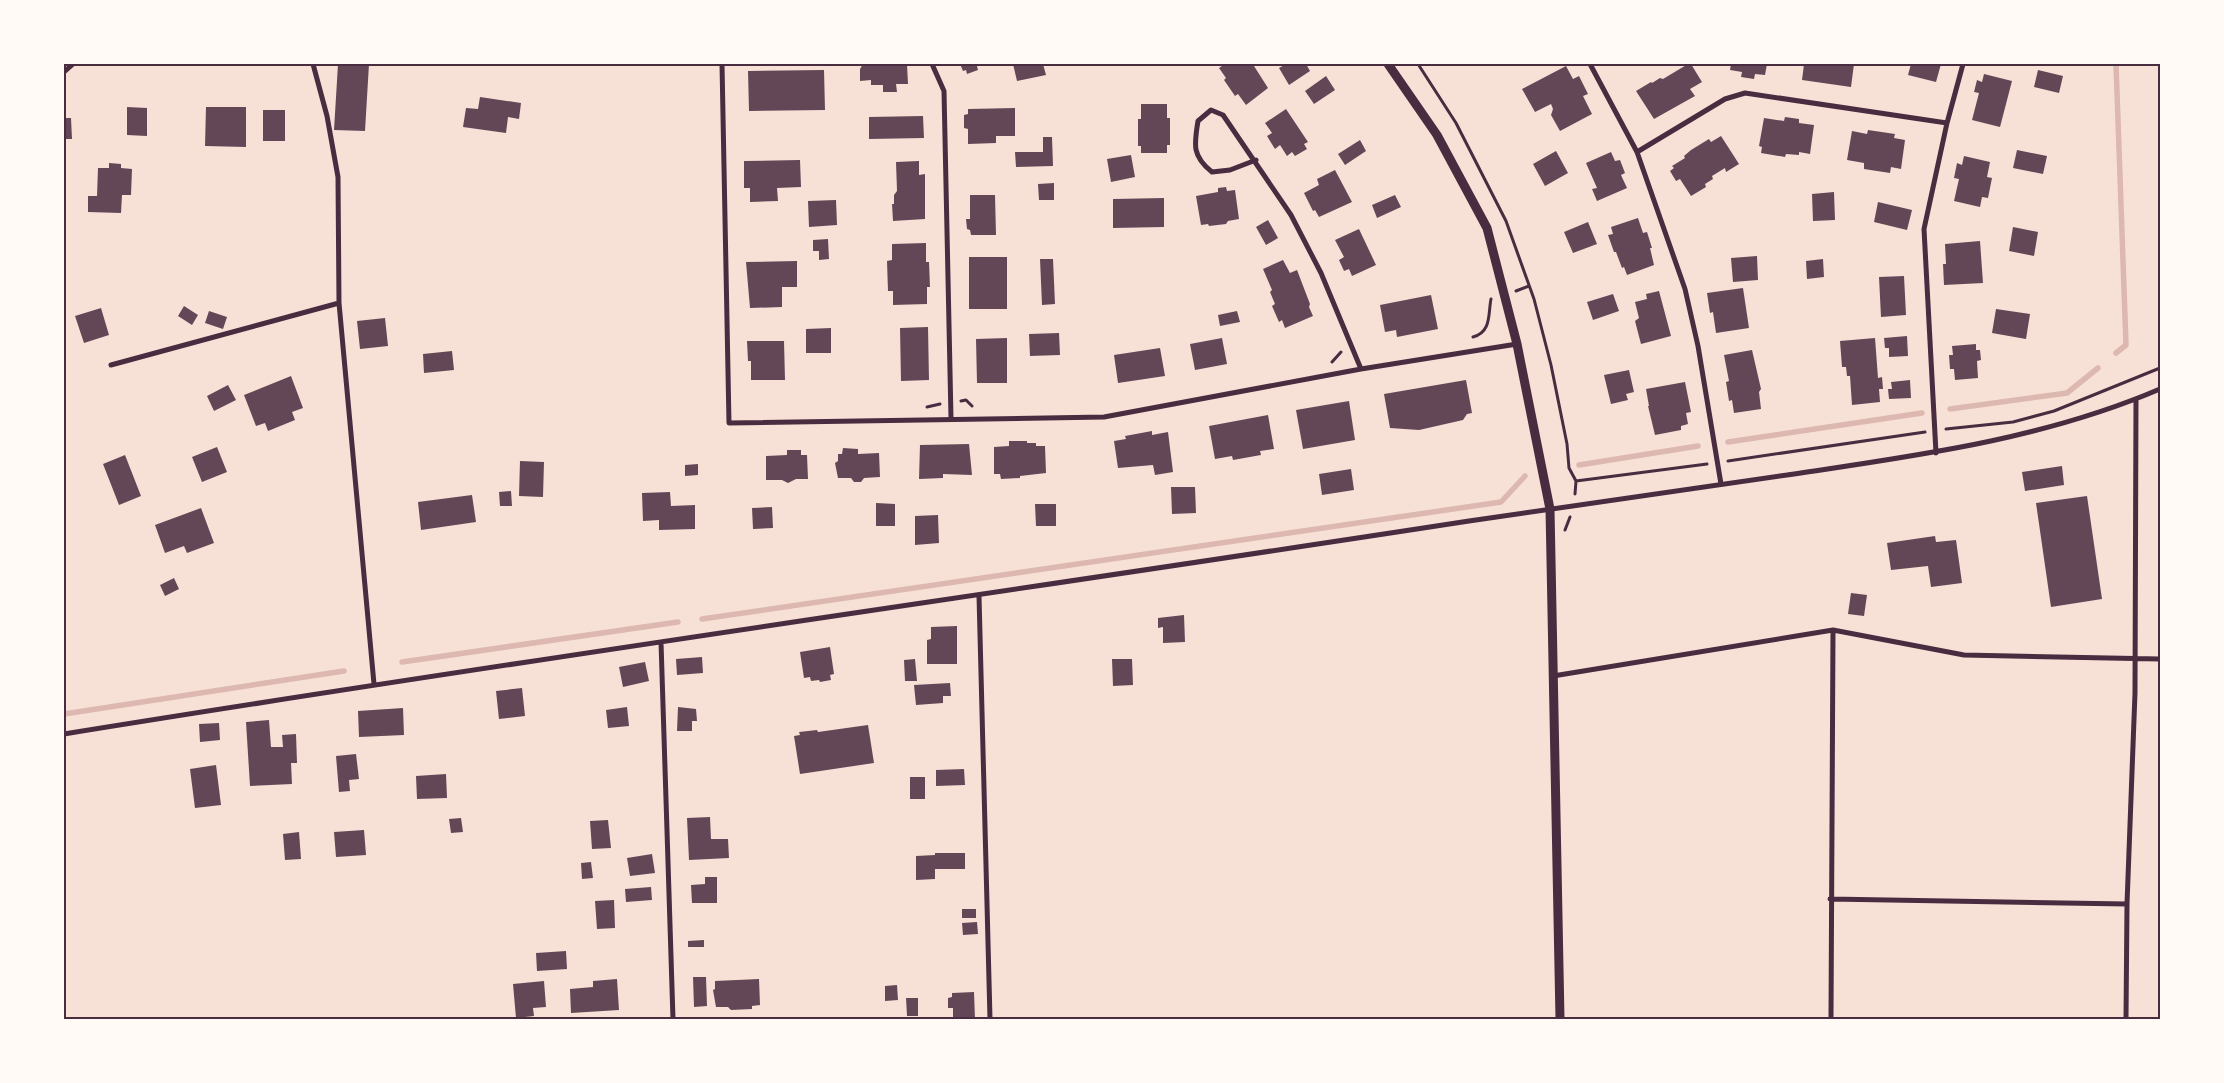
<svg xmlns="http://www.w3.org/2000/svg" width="2224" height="1083" viewBox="0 0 2224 1083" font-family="'Fira Sans Condensed',sans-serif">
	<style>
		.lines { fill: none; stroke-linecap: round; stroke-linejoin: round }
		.stream { stroke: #dcb8b0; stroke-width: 5.5 }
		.building { fill: #644757 }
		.path { stroke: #4a2c40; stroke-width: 3 }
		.minor { stroke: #4a2c40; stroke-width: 5 }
		.tertiary { stroke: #4a2c40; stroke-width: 9 }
		.neatline { fill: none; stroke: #4a2c40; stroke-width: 2 }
	</style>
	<rect width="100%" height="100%" fill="#f7e1d7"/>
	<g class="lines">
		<path class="stream" d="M2116,353L2126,345L2116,64
			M1950,409L2067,393L2098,368
			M1728,442L1922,413
			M1579,465L1698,446
			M702,619L1501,502L1525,476
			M402,662L678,622
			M64,714L344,671"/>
	</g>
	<path class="building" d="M338,64H369L365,131L334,130Z
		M863,64H907L908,84H896L897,92H883V85H871V80L860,81V69Z
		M960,64H983L977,66L978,70L967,74L966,70L963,71Z
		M1013,64H1043L1046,75L1017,81Z
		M1225,64H1250L1254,66L1268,88L1246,105L1238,94L1235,96L1224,80L1226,78L1219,68Z
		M1286,64H1306L1310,71L1289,85L1279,68Z
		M1688,64H1691L1702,82L1690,89L1695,96L1654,119L1636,91L1651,82L1652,83L1660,78L1663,79Z
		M1731,64H1767L1765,75L1755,74L1754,79L1741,77L1742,72L1730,70Z
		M1804,64H1854L1851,87L1802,80Z
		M1911,64H1941L1936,82L1908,75Z
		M1566,66L1573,79L1579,76L1588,94L1583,96L1592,114L1560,131L1551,115L1553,109L1551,104L1535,112L1522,89Z
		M824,70L825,110L749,111L748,71Z
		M2038,70L2063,76L2059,93L2034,87Z
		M1984,74L2012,81L2000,127L1972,120L1979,93L1974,92L1977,80L1982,82Z
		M1326,76L1335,90L1314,104L1305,91Z
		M480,97L521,103L519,119L508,117L506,133L463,127L466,108L478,109Z
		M1141,104H1167V118H1170V145H1167V153H1141V146H1138V119H1141Z
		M127,107L147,108V136L127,135Z
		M206,107H246V147L205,146Z
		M1015,108V136H996V143L968,144V129L964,128V115L968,114V109Z
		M1286,109L1308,142L1304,144L1307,149L1295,156L1292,152L1287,156L1280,145L1275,149L1267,136L1272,133L1265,123Z
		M263,110H285V141H263Z
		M923,116L924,138L869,139V117Z
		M1785,117L1799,119V123L1814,125L1810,154L1799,152V155L1786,154L1785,157L1761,153L1762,147L1759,146L1764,118L1784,121Z
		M64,118H71L72,139H64Z
		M1868,130L1895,134L1894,138L1905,140L1901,169L1891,167L1890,173L1864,169V163L1847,160L1852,131L1867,134Z
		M1721,136L1739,164L1726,172L1725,168L1712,176L1713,179L1705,184L1706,187L1691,196L1680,179L1676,181L1670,171L1674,168L1672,166L1685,158L1684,156L1691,150L1709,139L1711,142Z
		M1043,137H1052L1053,166L1016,167L1015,152H1043Z
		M1360,140L1366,151L1345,165L1338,154Z
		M2017,150L2047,156L2043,174L2013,168Z
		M1556,151L1568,173L1545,186L1533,164Z
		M1611,152L1615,161L1620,160L1625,173L1621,175L1627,188L1597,201L1592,189L1597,188L1586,163Z
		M1131,155L1135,177L1111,182L1107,159Z
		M1964,156L1990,162L1987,177L1992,178L1988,198L1982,197L1980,207L1954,201L1959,179L1954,178L1957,163L1962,165Z
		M800,160L801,187L777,188L778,201L750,202V188H744V161Z
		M919,161V175L925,174V219L893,221L892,204H894V195L897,191L896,162Z
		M109,163L121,164V168L132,169L131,195H122L121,213L88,212V196H97L98,168H109Z
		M1335,170L1352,202L1319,217L1315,210L1313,211L1304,193L1319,185L1317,179Z
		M1054,183V200H1039L1038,184Z
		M1226,187L1227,191L1235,190L1239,219L1228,221L1226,224L1209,226L1208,224L1201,225L1196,196L1218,192V188Z
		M1834,192L1835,220L1813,221L1812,194Z
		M970,195H995L996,235H971L970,230L967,229L966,219H970Z
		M1395,195L1401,207L1377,218L1372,205Z
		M1164,198V227L1113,228V199Z
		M836,200L837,225L809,227L808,201Z
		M1878,202L1912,210L1907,230L1874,222Z
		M1638,218L1643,233L1647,232L1652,248H1650L1654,265L1627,275L1624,267L1622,268L1616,252H1614L1608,235L1613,234L1611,227Z
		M1268,220L1278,238L1266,245L1256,227Z
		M1588,222L1597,244L1573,253L1564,232Z
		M2013,227L2038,232L2034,256L2009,251Z
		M1359,229L1376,265L1352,276L1349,269L1344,271L1339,260L1344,257L1335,240Z
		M828,239L829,259L819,260V251H813V240Z
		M1980,241L1983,283L1944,285L1943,264H1946L1945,244Z
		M926,243V262H929L930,287H927V304L893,305V291H888L887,261L892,260V244Z
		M1757,256L1758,280L1733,282L1731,258Z
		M969,257H1007V309H969Z
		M1040,259H1053L1055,304L1042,305Z
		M1823,259L1824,277L1807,279L1806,261Z
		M1283,260L1290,273L1297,270L1310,304L1309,307L1313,316L1285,328L1282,320L1279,322L1272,306L1275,304L1270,292L1272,290L1263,269Z
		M797,261V287H782V307L750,308L746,262Z
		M1904,276L1906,315L1881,317L1879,277Z
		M1743,288L1749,328L1716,333L1713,312L1710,313L1707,293Z
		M1659,291L1671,336L1641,344L1635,321L1639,318L1635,302L1647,299L1646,294Z
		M1613,294L1619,311L1593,320L1587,302Z
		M1431,295L1438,329L1397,337L1396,330L1385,332L1380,305Z
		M184,306L198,315L192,325L178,316Z
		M101,308L109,335L84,343L75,316Z
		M1996,309L2030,314L2026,339L1992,333Z
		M209,311L227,317L223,329L205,323Z
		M1237,311L1240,322L1220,326L1218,315Z
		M385,318L388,346L360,349L357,321Z
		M928,327L929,380L901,381L900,328Z
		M831,328V353H806V329Z
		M1059,333L1060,355L1030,356L1029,334Z
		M1907,336L1908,356L1889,357V348H1885L1884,338Z
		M1007,338V383H977L976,339Z
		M1222,338L1227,364L1195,370L1190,344Z
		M1875,338L1878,378L1882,377L1883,389H1879L1880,402L1852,405L1850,376H1847L1846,367H1842L1840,341Z
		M747,341H784L785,380H751V361H748Z
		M1976,344V350H1980L1981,360L1977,361L1978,378L1955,380L1954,369H1950L1949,355H1953L1952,346Z
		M1160,348L1165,376L1118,383L1114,355Z
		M1752,350L1761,389L1759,392L1761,409L1734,413L1732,400L1729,401L1726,382L1729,381L1724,355Z
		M452,351L454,370L424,373L423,354Z
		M1629,370L1634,392L1626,394L1628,400L1611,404L1604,375Z
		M291,376L303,408L292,412L295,420L268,431L265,423L256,426L244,395Z
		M1466,380L1472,413L1467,414L1463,420L1419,430L1390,428L1384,394Z
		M1910,380L1911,398L1889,399L1888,389H1892L1891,382Z
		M1685,382L1691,412L1686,413L1688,424L1681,426V430L1655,435L1648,406H1649L1646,389Z
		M228,385L236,400L214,411L207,396Z
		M1349,401L1355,440L1303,449L1296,410Z
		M1268,415L1274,449L1260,451L1261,455L1233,460L1232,456L1215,459L1209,426Z
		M1152,431V435L1168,432L1173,472L1155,475L1153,465L1118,468L1114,441L1126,439L1125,436Z
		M1009,441H1027V443H1036V446H1045L1046,473L1020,476V478L1001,479L1000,474H994V447L1009,446Z
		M969,444L972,475L943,474V478L919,479L920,445Z
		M217,447L227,472L202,482L192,457Z
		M843,448L858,449V454L879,453L880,477L864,478L861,482H854L851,478H838L835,463L838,461V454H842Z
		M787,450H801V455H807L808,479H796L788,483L782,480H766V456L787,455Z
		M125,455L141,496L119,505L103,464Z
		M520,461L544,462L543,497L519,496Z
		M698,464V475L685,476V465Z
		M2062,466L2064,485L2025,491L2022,472Z
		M1351,469L1354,490L1322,495L1319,474Z
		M1171,487H1195L1196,513L1172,514Z
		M511,491L512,506H500L499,492Z
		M670,492L671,506L695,505V529L659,530V520L643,521L642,493Z
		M472,495L476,522L421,530L418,502Z
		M2087,496L2102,599L2051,607L2036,503Z
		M876,503L895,504V526H876Z
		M1035,504H1056V526H1036Z
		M772,507L773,528L753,529L752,508Z
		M201,508L214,543L187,553L184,546L165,553L155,525Z
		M938,515L939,543L915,545V516Z
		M1935,536L1936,542L1956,540L1962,583L1931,587L1928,566L1891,570L1887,543Z
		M174,578L179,589L165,596L160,585Z
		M1851,593L1867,595L1864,616L1848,614Z
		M1184,615L1185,642L1163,643V627L1158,628V618Z
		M957,626V664H927V640L931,639V627Z
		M830,647L834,674L830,675L831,680L820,682L819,680L811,681L810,677L804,678L800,652Z
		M702,657L703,673L677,675L676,659Z
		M915,659L917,681H905L904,660Z
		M1112,659H1132L1133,685L1113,686Z
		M645,662L649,681L623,687L619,667Z
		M950,683L951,696H943V703L916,705L914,685Z
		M522,688L525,716L499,719L496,691Z
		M627,707L629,726L608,728L606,710Z
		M678,707L696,709L697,721H692V731H677Z
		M403,708L404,735L359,737L358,711Z
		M269,720L271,747H283L282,735L296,734L297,763H291L292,784L250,786L246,722Z
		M219,723L220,740L200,742L199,724Z
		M868,725L874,763L800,774L794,736L800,735L799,732L817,730L818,732Z
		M356,754L359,779L349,780L350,791L339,792L336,756Z
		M216,765L221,805L195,808L190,769Z
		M964,769L965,785L936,786V770Z
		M446,774L447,798L417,799L416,776Z
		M910,777H925V799H910Z
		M710,817L711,839H728L729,858L689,860L687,818Z
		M461,818L463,832L451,833L449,819Z
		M608,820L611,848L592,849L590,821Z
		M364,830L366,855L336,857L334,832Z
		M299,832L301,859L285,860L283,834Z
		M935,853H965V869H935V879L916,880V856L935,855Z
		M652,854L655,873L630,876L627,858Z
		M591,862L593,878L582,879L581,863Z
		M705,877H717V903H692L691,885L705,884Z
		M651,887L652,900L626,902L625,889Z
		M614,900L615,928L597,929L595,901Z
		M962,909H976V918H962Z
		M977,922L978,934L963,935L962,923Z
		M704,940V947H688V941Z
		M566,951L567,969L537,971L536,953Z
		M693,977H706L707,1006L694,1007Z
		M617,979L619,1010L571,1013L570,989L593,987V981Z
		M759,979L760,1005L752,1006V1009L731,1010L728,1007H716L713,990L715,989V981Z
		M544,981L546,1007L533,1008L534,1016L516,1018L513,984Z
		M897,985L898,1000L885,1001V986Z
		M974,992L975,1019H953V1008H948V998L952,997V993Z
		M906,998H918V1016H907Z"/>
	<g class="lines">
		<path class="path" d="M1418,64L1456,123L1506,221L1534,299L1551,365L1567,444L1569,468L1576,481L1575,494
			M1516,291L1529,286
			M1473,337C1492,332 1488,313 1491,299
			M1332,362L1341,352
			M961,401L966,400L972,406
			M927,407L940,404
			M1946,429L2013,422L2054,411L2160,368
			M1728,461L1925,432
			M1576,481L1707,464
			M1565,530L1570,517"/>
		<path class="minor" d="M313,64L327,116L338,177L339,303L374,684
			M722,64L729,423L1104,417L1361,369L1517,344
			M932,64L944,91L951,418
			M1590,64L1637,152L1685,289L1698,346L1721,484
			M64,72L73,64
			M1637,152L1725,99L1745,93L1947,123
			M1256,160L1230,170L1212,172C1192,156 1194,145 1198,121L1211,110L1223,115L1291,215L1321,273L1361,369
			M111,365L339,303
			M1936,453L1924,229L1947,123L1963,64
			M979,596L990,1019
			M661,642L673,1019
			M1553,676L1833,630L1964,655L2160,659
			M64,734C532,658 1001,593 1469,521C1575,505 1681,490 1787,475C1914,456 2041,440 2160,389
			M1830,899L2127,904
			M1831,1019L1833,630
			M2126,1019L2127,904L2135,693L2136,399"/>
		<path class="tertiary" d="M1388,64L1437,135L1487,228L1517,344L1550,509L1560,1019"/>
	</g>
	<rect width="2224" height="1083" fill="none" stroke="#fffaf5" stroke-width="130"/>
	<rect x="65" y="65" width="2094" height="953" class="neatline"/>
</svg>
